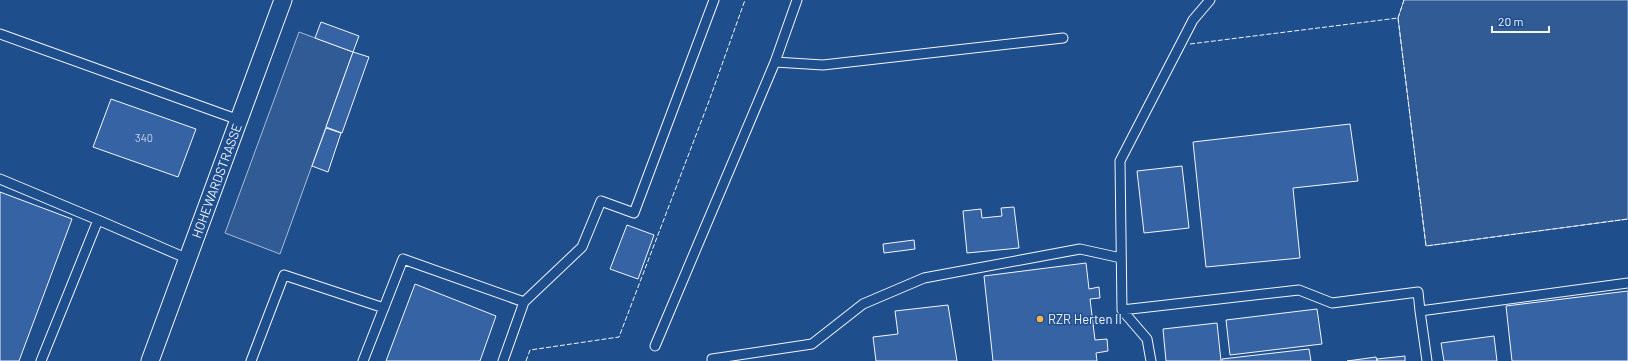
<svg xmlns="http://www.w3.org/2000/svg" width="1628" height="361" viewBox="0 0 1628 361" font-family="Barlow,sans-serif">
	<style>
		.built { fill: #305b95; stroke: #a8bbd7 }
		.building { fill: #3563a3; stroke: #f2f6ff }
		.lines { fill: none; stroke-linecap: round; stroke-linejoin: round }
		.service-casing { stroke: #f2f6ff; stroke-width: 11 }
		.minor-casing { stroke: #f2f6ff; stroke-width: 19 }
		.service { stroke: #1f4e8c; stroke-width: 9 }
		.minor { stroke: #1f4e8c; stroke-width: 17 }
		.fence { stroke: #f2f6ff; stroke-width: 1; stroke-dasharray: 5 2; stroke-linecap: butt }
		.poi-dot { fill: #ffb74d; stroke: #1f4e8c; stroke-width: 1.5 }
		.labels { text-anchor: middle; stroke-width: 3; stroke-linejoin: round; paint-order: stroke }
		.number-label { font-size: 11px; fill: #c3d1e8 }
		.street-label { font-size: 13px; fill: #f2f6ff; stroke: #1f4e8c }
		.poi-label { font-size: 13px; fill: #f2f6ff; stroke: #1f4e8c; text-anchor: start }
	</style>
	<rect width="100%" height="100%" fill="#1f4e8c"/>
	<path class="built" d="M1404,0H1628V219L1426,246L1398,18Z
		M299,32L353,52L280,254L225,233Z"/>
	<path class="building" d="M321,22L359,36L353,52L315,38Z
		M353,52L369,57L342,133L326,127Z
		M111,99L196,129L178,177L93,147Z
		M1350,124L1358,181L1293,188L1300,258L1206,267L1193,142Z
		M326,128L341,133L328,172L312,166Z
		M1182,166L1189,228L1144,233L1137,171Z
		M0,192L72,219L19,361H0Z
		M1014,207L1019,248L967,253L963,211L981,209L982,218L1002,216L1001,208Z
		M627,225L654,235L638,279L610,269Z
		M914,240L915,249L884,253L883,244Z
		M1086,263L1089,289L1099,287L1100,298L1090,299L1095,340L1107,339L1108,351L1096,353L1097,361H993L984,276Z
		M415,284L496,316L480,361H386Z
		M1628,291V361H1512L1506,306Z
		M948,305L957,361H876L873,337L898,334L895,311Z
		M1317,309L1322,344L1230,355L1226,320Z
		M1217,323L1221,361H1166L1163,329Z
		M1494,336L1497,361H1444L1441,343Z
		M1309,349L1311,361H1222V359Z
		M1405,356V361H1377V359Z
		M1376,357L1377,361H1347Z"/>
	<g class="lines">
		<g class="service-casing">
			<path id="service" d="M1210,0L1193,20L1120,161L1122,310L1299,290L1332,303L1418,292L1420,311L1628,283
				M0,34L239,120
				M775,62L823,65L1063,38
				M0,179L98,220
				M1122,310L1147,339L1151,361
				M1420,311L1427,361
				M655,346L775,62L797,0
				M41,361L98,220L188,259
				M251,361L284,275L384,308
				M363,361L403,259L524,302
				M503,361L524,302L582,247L601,201L634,213L714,0
				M712,361V359L812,344L863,304L924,278L1080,249L1121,258"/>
		</g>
		<g class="minor-casing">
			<g id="minor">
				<path id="s1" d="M150,361L283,0"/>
			</g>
		</g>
		<use href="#service" class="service"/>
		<use href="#minor" class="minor"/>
		<path class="fence" d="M1398,18L1404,0
			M1190,44L1398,18L1426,246L1628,219
			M526,361L530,350L619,337L709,101L745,0"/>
	</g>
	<circle class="poi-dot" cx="1040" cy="319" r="4"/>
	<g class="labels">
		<g class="number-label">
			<text x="144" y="142">340</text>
		</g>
		<g class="street-label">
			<text dy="5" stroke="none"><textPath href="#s1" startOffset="192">HOHEWARDSTRASSE</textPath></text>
		</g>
		<g class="poi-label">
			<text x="1048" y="324">RZR Herten II</text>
		</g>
	</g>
	<path d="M1492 26v6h57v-6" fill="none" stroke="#f2f6ff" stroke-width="2"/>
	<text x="1498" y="26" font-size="12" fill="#f2f6ff" stroke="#1f4e8c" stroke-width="3" paint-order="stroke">20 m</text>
</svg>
